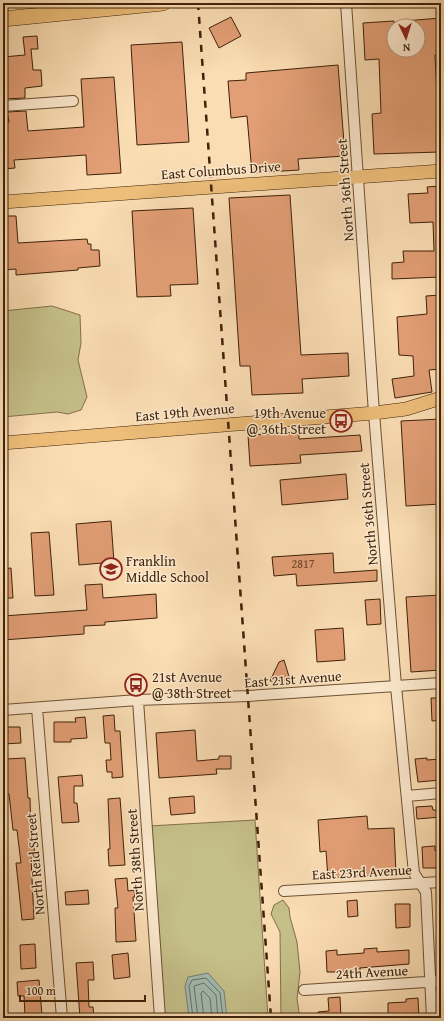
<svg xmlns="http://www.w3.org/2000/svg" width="444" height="1021" viewBox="0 0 444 1021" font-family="'Gentium Book Plus',serif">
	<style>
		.green { fill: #c5bf89; stroke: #827049 }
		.water { fill: #a0bbb3; stroke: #797e6f }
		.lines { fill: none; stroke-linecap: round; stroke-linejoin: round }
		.shore { stroke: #6f6e5e; stroke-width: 1 }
		.building { fill: #e29e75; stroke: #3e2209 }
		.minor-casing { stroke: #6d5134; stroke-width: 12 }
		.major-casing { stroke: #3e2209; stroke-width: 14 }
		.highway-casing { stroke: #3e2209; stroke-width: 16 }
		.minor { stroke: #fce9ce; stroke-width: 10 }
		.major { stroke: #eebe7a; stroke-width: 13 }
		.highway { stroke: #eebe7a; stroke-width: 15 }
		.rail { stroke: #3e2209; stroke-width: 2.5; stroke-dasharray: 7 7; stroke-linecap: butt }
		.labels { text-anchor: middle; stroke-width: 3; stroke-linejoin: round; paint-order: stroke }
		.number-label { font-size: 12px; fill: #674124 }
		.street-label { font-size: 14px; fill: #3e2209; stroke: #fce9ce }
		.poi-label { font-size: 14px; fill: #3e2209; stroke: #fce9ce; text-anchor: start }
	</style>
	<rect width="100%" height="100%" fill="#fbddb4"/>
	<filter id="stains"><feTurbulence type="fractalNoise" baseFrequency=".005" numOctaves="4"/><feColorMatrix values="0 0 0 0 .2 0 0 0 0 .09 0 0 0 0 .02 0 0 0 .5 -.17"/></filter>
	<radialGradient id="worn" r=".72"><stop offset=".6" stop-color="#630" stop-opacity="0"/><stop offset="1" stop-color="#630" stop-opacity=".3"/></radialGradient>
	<path class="green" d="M52,306L80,315L81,343L78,360L87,397L81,410L68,414L57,412L3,417V311Z
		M255,820L268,1018H162L149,826Z
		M283,900L289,908L290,917L297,942L300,972L297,999L300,1018H281L280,932L271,914L274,905Z"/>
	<path class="water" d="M208,973L224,991L227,1018H189L185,986L188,977Z"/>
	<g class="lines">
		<path class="shore" d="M193,1018L189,986L192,980L206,978L220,993L223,1018
			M198,1018L194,986L204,983L216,995L218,1018
			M204,1018L201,993L203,991L210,998L212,1018"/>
	</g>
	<path class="building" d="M231,17L241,36L219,48L209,28Z
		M441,18V55H435L440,152L374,154L372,114L381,113L379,59L365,60L363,23L394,21V50H418V26H404V21Z
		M37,36L38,49H31L33,70H41L42,86L25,88V98L3,99V57L25,55L23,37Z
		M182,42L189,142L137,145L131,45Z
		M338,65L345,156L298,159L299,170L252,173L247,116L231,118L228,81L246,80V73Z
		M114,77L121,173L87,175L86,155L14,160L15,168L3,169V122H9L7,112L26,111L28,131L84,127L81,79Z
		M440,186L441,277L392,279V263L404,262L403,251H434L433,222L410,223L408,194L428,193L427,187Z
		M290,195L301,355L348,353L349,376L302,379L303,393L252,395L250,366H240L229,198Z
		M193,208L198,284L170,285L171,296L137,297L132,211Z
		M7,216H16L18,243L87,239L88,244H91V250H99L100,266L78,268V270L16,275V269L3,270V222H7Z
		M441,295V369L429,370L432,392L395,398L392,379L414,376L413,356L399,355L397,317L427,314L426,296Z
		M441,419V504L406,506L401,421Z
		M299,432V439L360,435L362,451L300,455L301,463L250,466L248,435Z
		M346,474L348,499L282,505L280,480Z
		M111,521L114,562L79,565L76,524Z
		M49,532L54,595L35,596L31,533Z
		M333,553L334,573L377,570V581L297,586L296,574L274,576L272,557Z
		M11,568L13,598H3V569Z
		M102,584L103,598L156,594L157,618L105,622V625L84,626V634L3,640V616L87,610L85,585Z
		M441,595V670L411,672L406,597Z
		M380,599L381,624L367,625L365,600Z
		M343,628L345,660L317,662L315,630Z
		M284,660L290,680L270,681L279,662Z
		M431,698H441V720L432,721Z
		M114,715L115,731H120L123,777L112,778V772H107L106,760H111L110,743H105L103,716Z
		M85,717L87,738L71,739V742H54V722H76L75,718Z
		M7,727H20L21,743L3,744V733H8Z
		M195,730L197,761L219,759V756H231V769H216L217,774L159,778L156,733Z
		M25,758L28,798H30L31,838H33L35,857L31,858L34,919L22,920L16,863H21L17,830H13L9,794H3V780H7L6,759Z
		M427,758V760L441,759V780L418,782L415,759Z
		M82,775L83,786H74V803H77L79,822L62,823L58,777Z
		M194,796L195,813L171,815L169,798Z
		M120,798L125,865L109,866L108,849H110L108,799Z
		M432,806L433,810H441V817L417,819L416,807Z
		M367,816L368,829L394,828L396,874L328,878L326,851L320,852L318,820Z
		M435,846V851L441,850V866H436V868H423L422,847Z
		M127,878L128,891L134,890L135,897H133L136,941L116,942L115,908H118L115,879Z
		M88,890L89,904L66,905L65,892Z
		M357,900L358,916L348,917L347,901Z
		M395,904H410V927L396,928Z
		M35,944L36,968L21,969L20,945Z
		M377,948V952L409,950V964L360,968V972H327L326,951L337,950V955L364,953V949Z
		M128,953L130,977L114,979L112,955Z
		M93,962L94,980H88L89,1007H93L94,1018H80L76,963Z
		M39,980L42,1015L25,1016L24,996H18L17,982Z
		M340,997L341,1018H318V1012L329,1011L328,998Z
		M418,998L419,1018H388V1003L406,1002V999Z"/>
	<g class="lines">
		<g class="minor-casing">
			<path id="minor" d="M346,3L374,413L396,686L414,873L426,892L432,1018
				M3,106L73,101
				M138,700L160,1018
				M37,708L62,1018
				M3,710L138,700L248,696L441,683
				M407,796L441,793
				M284,891L441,882
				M304,990L441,981"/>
		</g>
		<g class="major-casing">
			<path id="major" d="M3,202L441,171
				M3,443L374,413L406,409L441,398"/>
		</g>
		<g class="highway-casing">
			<path id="highway" d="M3,19L163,3"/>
		</g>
		<use href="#minor" class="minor"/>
		<use href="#major" class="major"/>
		<use href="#highway" class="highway"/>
		<path class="rail" d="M198,3L271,1018"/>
	</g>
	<defs>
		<g id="bus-ring" transform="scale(1.15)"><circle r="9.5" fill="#fce9ce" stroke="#8f2418" stroke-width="1.5"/><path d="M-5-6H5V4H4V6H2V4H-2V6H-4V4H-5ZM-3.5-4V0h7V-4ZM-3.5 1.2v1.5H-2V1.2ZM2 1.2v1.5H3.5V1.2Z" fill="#8f2418"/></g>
		<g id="school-ring" transform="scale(1.15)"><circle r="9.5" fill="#fce9ce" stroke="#8f2418" stroke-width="1.5"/><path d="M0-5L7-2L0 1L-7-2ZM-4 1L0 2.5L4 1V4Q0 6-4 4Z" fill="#8f2418"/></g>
	</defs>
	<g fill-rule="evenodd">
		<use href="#bus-ring" x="341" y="421"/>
		<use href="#school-ring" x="111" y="569"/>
		<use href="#bus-ring" x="136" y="685"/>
	</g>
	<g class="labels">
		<g class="number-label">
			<text x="303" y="568">2817</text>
		</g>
		<g class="street-label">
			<text transform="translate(221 170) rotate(-4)" y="5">East Columbus Drive</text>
			<text transform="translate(345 190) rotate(-94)" y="5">North 36th Street</text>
			<text transform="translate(185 412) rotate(-5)" y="5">East 19th Avenue</text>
			<text transform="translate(368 514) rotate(-95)" y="5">North 36th Street</text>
			<text transform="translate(293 679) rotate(-4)" y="5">East 21st Avenue</text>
			<text transform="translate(135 860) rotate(-94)" y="5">North 38th Street</text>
			<text transform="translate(35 864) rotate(-95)" y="5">North Reid Street</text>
			<text transform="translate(362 872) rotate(-3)" y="5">East 23rd Avenue</text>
			<text transform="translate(372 972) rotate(-3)" y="5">24th Avenue</text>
		</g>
		<g class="poi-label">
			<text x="326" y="418" text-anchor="end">19th Avenue<tspan x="326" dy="16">@ 36th Street</tspan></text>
			<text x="126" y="566">Franklin<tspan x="126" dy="16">Middle School</tspan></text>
			<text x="152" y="682">21st Avenue<tspan x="152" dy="16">@ 38th Street</tspan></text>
		</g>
	</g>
	<rect width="444" height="1021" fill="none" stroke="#fbddb4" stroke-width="16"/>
	<rect x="4" y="4" width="436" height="1013" fill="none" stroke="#3e2209" stroke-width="2"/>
	<rect x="8" y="8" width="428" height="1005" fill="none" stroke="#3e2209"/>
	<g transform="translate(406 38) rotate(176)"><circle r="19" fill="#fce9ce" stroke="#b0997f"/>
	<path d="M0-3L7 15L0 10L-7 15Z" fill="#8f2418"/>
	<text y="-6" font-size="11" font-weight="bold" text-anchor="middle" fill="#3e2209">N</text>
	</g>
	<path d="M20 995v6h125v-6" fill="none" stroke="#3e2209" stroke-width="2"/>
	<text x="26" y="995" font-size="12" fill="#3e2209" stroke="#fce9ce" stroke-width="3" paint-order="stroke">100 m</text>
	<rect width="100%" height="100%" filter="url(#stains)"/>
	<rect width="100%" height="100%" fill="url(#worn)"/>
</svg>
